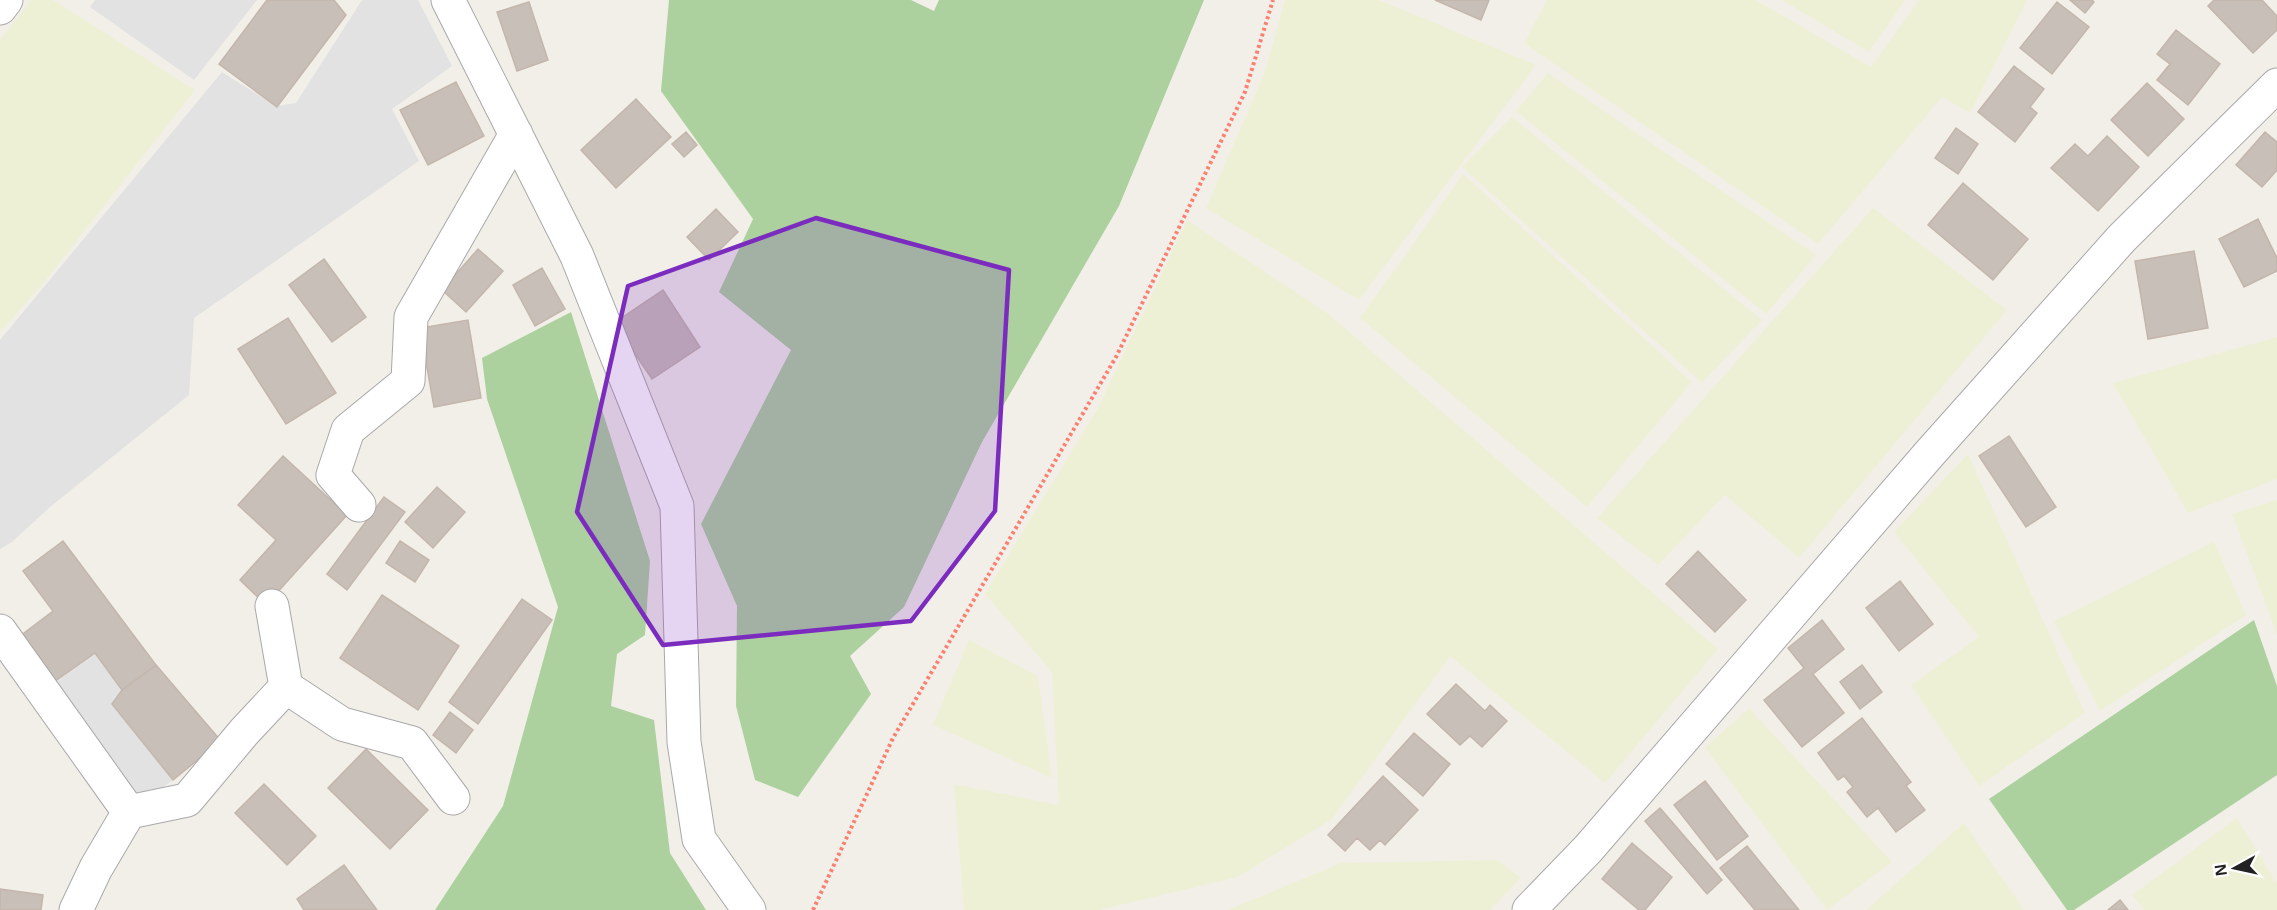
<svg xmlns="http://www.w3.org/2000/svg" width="2277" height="910" viewBox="0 0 2277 910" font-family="Helvetica,sans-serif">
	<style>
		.farmland { fill: #eef0d5 }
		.forest { fill: #add19e }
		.parking { fill: #e2e2e2 }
		.building { fill: #c7bfb8; stroke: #c4b6ab; stroke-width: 1.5 }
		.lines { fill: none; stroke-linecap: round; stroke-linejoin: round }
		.minor-casing { stroke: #a9a9a9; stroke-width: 35 }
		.path { stroke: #fa8072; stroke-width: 4; stroke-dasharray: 3 3; stroke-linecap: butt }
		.minor { stroke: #fff; stroke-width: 33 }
		.marked { fill: #7b2cbf; fill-opacity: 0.2; stroke: #7b2cbf; stroke-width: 4.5; stroke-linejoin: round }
	</style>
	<rect width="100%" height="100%" fill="#f2efe9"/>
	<path class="farmland" d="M31,0H53L195,90L42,285L0,332V40Z
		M1285,0H1379L1536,65L1359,300L1206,208L1265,72Z
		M1547,0H1756L1871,67L1919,0H2027L1970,113L1942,97L1818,244L1524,43Z
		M1782,0H1905L1869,52Z
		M1548,73L1816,255L1766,314L1516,111Z
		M1512,117L1762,320L1702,383L1462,167Z
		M1463,174L1692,382L1587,507L1360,318Z
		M1873,208L2007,310L1799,558L1725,495L1658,565L1597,518Z
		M1187,220L1327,313L1718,649L1605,783L1450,656L1332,819L1238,877L1099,910H964L954,784L1059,805L1052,672L985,594L1098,408Z
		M2277,337V479L2188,513L2113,383Z
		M1968,454L2085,713L1979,786L1911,685L1979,637L1894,532Z
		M2277,500V634L2232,514Z
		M2214,542L2246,615L2100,711L2054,621Z
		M969,640L1038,676L1052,778L933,725Z
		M1749,708L1892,862L1827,910L1705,748Z
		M2237,818L2277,884V910H2145L2132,895Z
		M1964,823L2024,910H1866Z
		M1497,860L1521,878L1490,910H1228L1341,863Z"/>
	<path class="forest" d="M669,0H911L934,11L939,0H1204L1119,206L982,442L904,607L850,656L871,694L798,797L755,780L736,706L737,606L701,524L791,350L719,292L753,219L661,91Z
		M571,312L650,561L645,635L617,654L611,706L654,720L670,853L706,910H435L503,806L558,607L487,399L482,358Z
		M2254,620L2277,686V775L2074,910H2067L1989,799Z"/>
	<path class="parking" d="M95,0H257L194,80L90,7Z
		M362,0H418L452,66L392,109L419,161L194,318L189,395L50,507L12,542L0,549V340L222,72L276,106L296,103Z
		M95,653L122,690L112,705L173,780L129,812L44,691Z"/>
	<path class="building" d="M267,0H334L346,15L277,107L219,64Z
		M1435,0H1489L1481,20Z
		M2070,0H2092L2094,2L2085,13Z
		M2214,0H2262L2277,16V30L2253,53L2208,6Z
		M529,2L548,60L517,71L497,12Z
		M2057,2L2089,27L2052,74L2020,48Z
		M2176,30L2220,64L2188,105L2157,80L2170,64L2157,54Z
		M2014,66L2044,89L2030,107L2037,113L2015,142L1978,112Z
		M456,82L484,136L428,165L400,110Z
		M2147,83L2184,119L2148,156L2111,120Z
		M636,99L671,137L616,188L581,150Z
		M1956,128L1978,144L1958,174L1935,158Z
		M686,132L697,145L684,157L672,144Z
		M2265,132L2277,142V170L2262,187L2236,165Z
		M2107,136L2139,167L2098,211L2051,168L2075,144L2088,156Z
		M1963,183L2028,239L1993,280L1928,225Z
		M716,209L738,232L709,260L687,237Z
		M2258,219L2277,258V271L2244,287L2219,239Z
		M478,249L503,271L466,312L442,290Z
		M2194,251L2208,328L2148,339L2135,261Z
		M324,259L366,317L332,342L289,285Z
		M542,268L565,309L535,326L513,285Z
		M663,290L700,347L652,379L614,323Z
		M288,318L336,393L286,424L238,349Z
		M468,320L481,398L434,407L420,328Z
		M2009,436L2056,507L2026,527L1979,456Z
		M283,456L347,515L266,605L240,580L276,540L238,505Z
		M437,487L465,512L433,548L405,522Z
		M384,497L405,512L347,590L327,574Z
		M63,541L156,665L122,690L95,653L44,689L11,643L53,611L23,571Z
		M400,541L429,560L415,582L386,563Z
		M1698,551L1746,600L1715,632L1666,584Z
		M1900,581L1933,624L1899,651L1866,608Z
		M382,595L459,646L418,710L340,658Z
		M522,599L552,620L478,724L449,702Z
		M1822,620L1844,649L1813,674L1844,713L1802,747L1764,700L1804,668L1788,648Z
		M156,665L221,741L173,780L112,704L122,690Z
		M1862,665L1882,692L1860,709L1840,682Z
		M1456,684L1485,711L1490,705L1507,721L1482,747L1470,736L1460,745L1427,714Z
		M450,712L473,730L456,753L433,735Z
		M1862,718L1911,782L1906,786L1925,810L1896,832L1878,808L1867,817L1847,792L1853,787L1844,776L1838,780L1818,753Z
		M1414,733L1450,764L1423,796L1386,764Z
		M366,749L428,810L390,849L328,788Z
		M1383,776L1418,810L1385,845L1380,840L1370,850L1357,838L1345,851L1328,835Z
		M1705,781L1748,836L1717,860L1674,805Z
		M264,784L316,836L287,865L235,813Z
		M1660,808L1722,880L1707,894L1645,821Z
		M1632,843L1672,877L1645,910H1639L1602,879Z
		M1747,846L1799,910H1755L1720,868Z
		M344,865L377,910H304L297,899Z
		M0,889L43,895L41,910H0Z
		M2120,900L2128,910H2108Z"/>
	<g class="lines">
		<g class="minor-casing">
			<path id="minor" d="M448,0L577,256L677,506L684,742L699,839L749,910
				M0,8L6,0
				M359,505L333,475L348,430L408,381L411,317L516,134
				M272,606L286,687
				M0,631L129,812L96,868L76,910
				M129,812L187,800L244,732L286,687L342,724L412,743L453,798
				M1529,910L1588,849L1930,453L2122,238L2277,85"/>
		</g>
		<path class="path" d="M813,910L893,738L1116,357L1245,92L1273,0"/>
		<use href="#minor" class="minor"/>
	</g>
	<path class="marked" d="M816,218L1009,270L995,511L911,621L663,645L577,512L628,286Z"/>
	<g transform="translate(2235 868) rotate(262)" stroke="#ffffff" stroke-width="4.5" paint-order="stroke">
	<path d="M0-4.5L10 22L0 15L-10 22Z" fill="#222222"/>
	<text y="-9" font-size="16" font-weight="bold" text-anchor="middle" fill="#222222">N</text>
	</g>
</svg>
